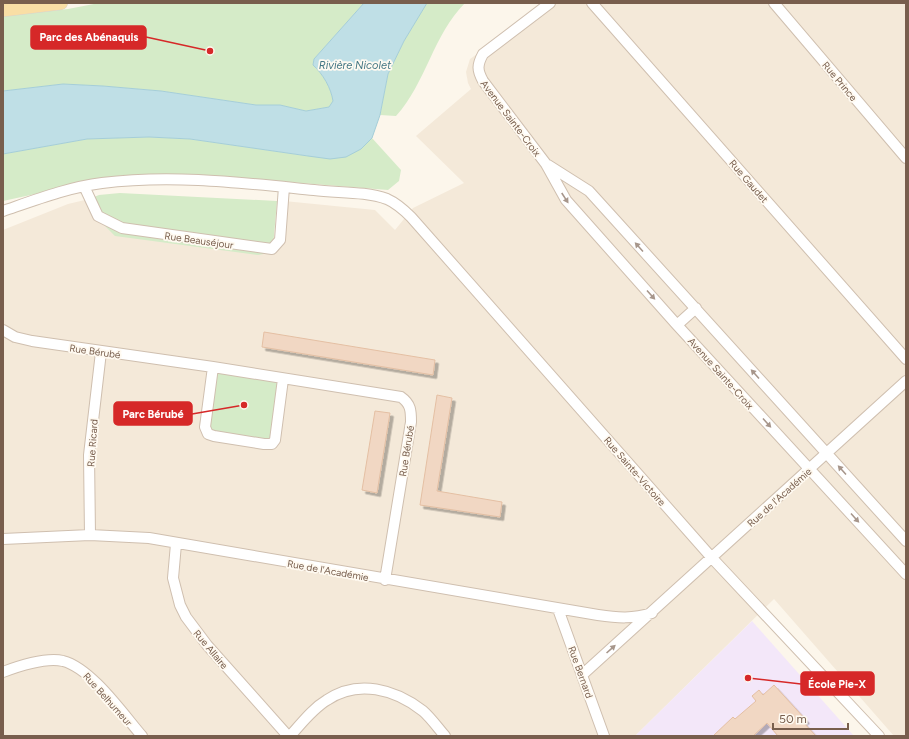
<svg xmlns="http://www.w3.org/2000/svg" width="909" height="739" viewBox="0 0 909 739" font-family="Figtree,sans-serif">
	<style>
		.residential { fill: #f4e9d9 }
		.education { fill: #f3e7f9 }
		.green { fill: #d5ebc8 }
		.water { fill: #bfdfe6; stroke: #a5ced8 }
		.building { fill: #f1d7c3; stroke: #e4bfa3; filter: url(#shadow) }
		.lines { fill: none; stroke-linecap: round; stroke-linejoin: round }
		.minor-casing { stroke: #cfbfaf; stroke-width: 12 }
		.major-casing { stroke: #d9d2cd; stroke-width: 14 }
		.minor { stroke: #fff; stroke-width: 10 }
		.major { stroke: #f9dea5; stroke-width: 13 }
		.oneway { fill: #a7968b }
		.labels { text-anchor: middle; stroke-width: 3.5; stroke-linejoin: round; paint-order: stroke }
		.street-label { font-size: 10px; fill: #785e4d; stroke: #fffaf1 }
		.water-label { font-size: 11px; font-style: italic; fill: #437683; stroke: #fffaf1 }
		.leader { fill: none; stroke: #d62828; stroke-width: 1.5 }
		.callout-dot { fill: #d62828; stroke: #fffaf1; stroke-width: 1.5 }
		.callout { fill: #d62828; stroke: #d62828; stroke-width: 1.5 }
		.callout-label { font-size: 11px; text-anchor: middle; font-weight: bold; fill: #fff }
	</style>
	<defs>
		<filter id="shadow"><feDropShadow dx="3.5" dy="3.5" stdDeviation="0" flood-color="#0004"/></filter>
	</defs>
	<rect width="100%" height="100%" fill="#fcf6eb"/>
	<path class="residential" d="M549,3H906V736H894L774,599L635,736H3V230L68,204L89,199L277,245L284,201L375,210L395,230L413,208L464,183L416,136L471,89L468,83L466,72L470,59Z"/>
	<path class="education" d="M752,621L854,736H635Z"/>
	<path class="green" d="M99,3H364L314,59L313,65C323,74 331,88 333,101L329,107L306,111L280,105H256L161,91L103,86L63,84L3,91V16L68,9Z
		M465,3C433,35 426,83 396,116L380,115L388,74L404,41L426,4Z
		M149,137L190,139L308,156L361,149L372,138L401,170L399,181L388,190L187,174L118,176L3,201V154L87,139Z
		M120,193L277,201L273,247L269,253L258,255L115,236C106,227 90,212 89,199L99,195Z
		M213,367L283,379L275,440L214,436L206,417Z"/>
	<path class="water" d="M364,3H427L404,41L388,74L380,115L372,138L361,149L346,157L330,159L308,156L190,139L149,137L87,139L3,154V91L63,84L103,86L161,91L256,105H280L306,111L329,107L333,101C331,88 323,74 313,65L314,59Z"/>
	<path class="building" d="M264,332L435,360L433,375L262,347Z
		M437,395L452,398L437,491L502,502L500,517L420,505Z
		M375,411L390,413L377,493L362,490Z
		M774,685L806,720L803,722L816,736H778L767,723L753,736H713L733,717L735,719L756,701L752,696L759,690L763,695Z"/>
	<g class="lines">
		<g class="minor-casing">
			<path id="minor" d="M550,3L483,54C477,65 477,70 483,81L546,164L566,200L677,325L906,574
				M592,3L906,359
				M774,3L906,158
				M548,165L589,191L906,541
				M84,186L98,216L122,228L272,249L280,240L284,187
				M3,211C35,200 69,187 102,183C173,174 244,183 314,190C337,193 365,191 387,199C396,203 404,210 411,217L712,558L879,736
				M677,325L696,308
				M3,330L15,337L32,341L213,367L401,397C411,404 411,411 411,422L385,580
				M213,367L205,427L208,434L214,436L264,444H272L275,440L283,379
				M90,535L89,455L101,352
				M3,539L90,535L149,538L598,615C618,618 633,619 652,613
				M176,544L173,578L180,605L186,617L207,645L288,736
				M558,609L604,736
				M3,672C19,666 45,657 63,661C91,668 123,714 142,736
				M582,675L906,381
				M290,736C301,724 312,709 327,700C358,679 395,689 423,711C431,718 438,728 445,736"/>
		</g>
		<g class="major-casing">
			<path id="major" d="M3,10L61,3"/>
		</g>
		<use href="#minor" class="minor"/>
		<use href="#major" class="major"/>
	</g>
	<defs><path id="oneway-solid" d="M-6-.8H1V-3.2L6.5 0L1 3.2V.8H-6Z"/></defs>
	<g class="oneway">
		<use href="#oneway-solid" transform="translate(565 198) rotate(57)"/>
		<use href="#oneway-solid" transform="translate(639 247) rotate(-132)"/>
		<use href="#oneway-solid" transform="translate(651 295) rotate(48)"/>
		<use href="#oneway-solid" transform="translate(755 374) rotate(-132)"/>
		<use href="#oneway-solid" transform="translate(767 423) rotate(48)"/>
		<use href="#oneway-solid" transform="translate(842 470) rotate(-132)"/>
		<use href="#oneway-solid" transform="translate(855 518) rotate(48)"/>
		<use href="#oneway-solid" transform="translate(611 649) rotate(-42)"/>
	</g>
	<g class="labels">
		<g class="street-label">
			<text transform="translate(840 81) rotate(50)" y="4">Rue Prince</text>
			<text transform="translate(511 118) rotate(53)" y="4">Avenue Sainte-Croix</text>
			<text transform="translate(749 181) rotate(49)" y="4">Rue Gaudet</text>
			<text transform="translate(199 240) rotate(8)" y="4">Rue Beauséjour</text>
			<text transform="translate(95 351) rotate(8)" y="4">Rue Bérubé</text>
			<text transform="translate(721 373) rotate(48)" y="4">Avenue Sainte-Croix</text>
			<text transform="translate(92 443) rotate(-86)" y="4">Rue Ricard</text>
			<text transform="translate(406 451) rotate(-81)" y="4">Rue Bérubé</text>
			<text transform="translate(635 471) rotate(49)" y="4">Rue Sainte-Victoire</text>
			<text transform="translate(779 497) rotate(-42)" y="4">Rue de l'Académie</text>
			<text transform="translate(328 570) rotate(10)" y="4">Rue de l'Académie</text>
			<text transform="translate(211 649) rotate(50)" y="4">Rue Allaire</text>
			<text transform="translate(581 672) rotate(70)" y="4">Rue Bernard</text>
			<text transform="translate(108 699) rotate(48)" y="4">Rue Belhumeur</text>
		</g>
		<g class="water-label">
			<text x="355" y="69">Rivière Nicolet</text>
		</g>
	</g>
	<path class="leader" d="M210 51L146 37M244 405L192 414M748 678L801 684"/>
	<g class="callout-dot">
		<circle cx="210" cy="51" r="4"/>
		<circle cx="244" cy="405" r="4"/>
		<circle cx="748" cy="678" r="4"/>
	</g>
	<g class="callout">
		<rect x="31" y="26" width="115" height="23" rx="4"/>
		<rect x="114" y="402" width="78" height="23" rx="4"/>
		<rect x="801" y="672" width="73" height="23" rx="4"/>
	</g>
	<g class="callout-label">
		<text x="89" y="41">Parc des Abénaquis</text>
		<text x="153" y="418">Parc Bérubé</text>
		<text x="837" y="688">École Pie-X</text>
	</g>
	<rect width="909" height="739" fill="none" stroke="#785e4d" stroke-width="8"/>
	<path d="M773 723v6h75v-6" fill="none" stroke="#785e4d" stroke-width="2"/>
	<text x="779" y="723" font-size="12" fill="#785e4d" stroke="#fffaf1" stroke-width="3" paint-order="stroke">50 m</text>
</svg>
